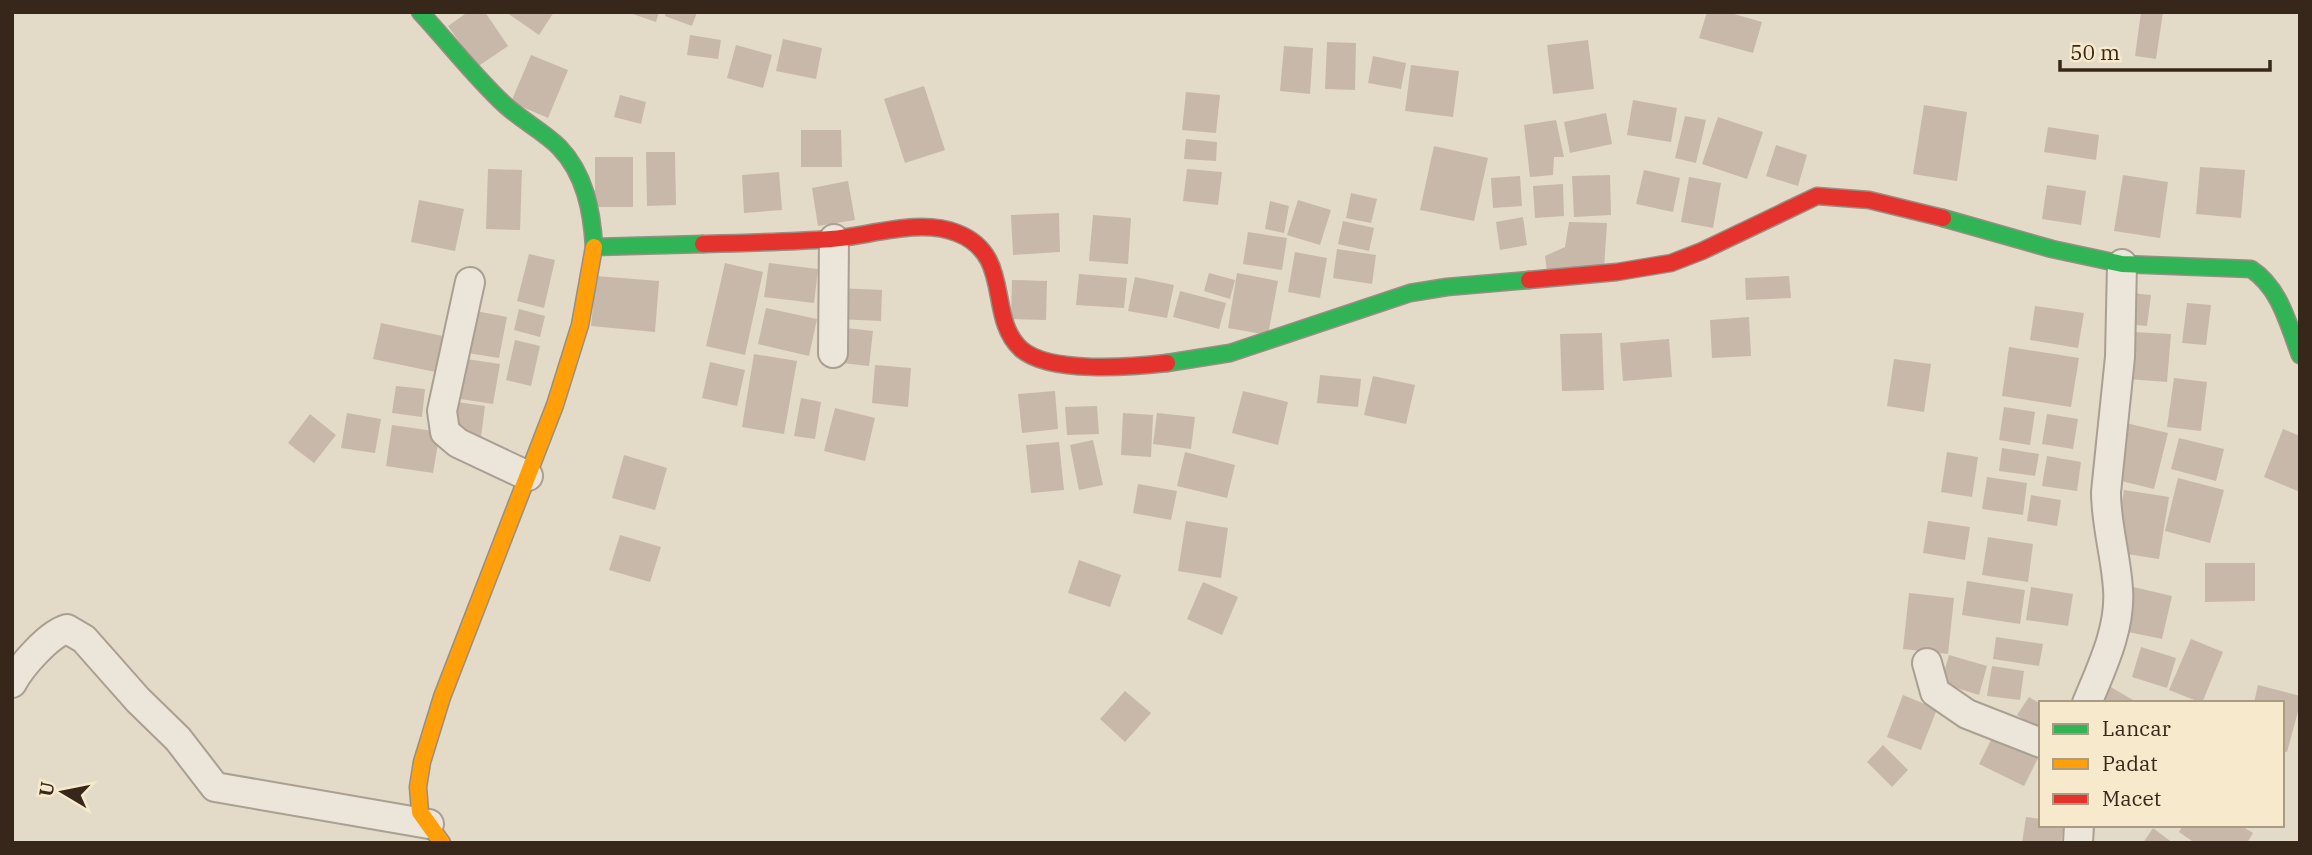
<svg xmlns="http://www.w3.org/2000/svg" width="2312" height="855" viewBox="0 0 2312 855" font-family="'IBM Plex Serif',serif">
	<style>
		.building { fill: #c8b8a9 }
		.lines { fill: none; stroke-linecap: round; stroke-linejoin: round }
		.street-casing { stroke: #a99f92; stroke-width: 32 }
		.fast-casing { stroke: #988e82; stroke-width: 19 }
		.slow-casing { stroke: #988e82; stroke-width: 19 }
		.jam-casing { stroke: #988e82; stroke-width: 19 }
		.street { stroke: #ece5da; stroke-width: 28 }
		.fast { stroke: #30b455; stroke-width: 16 }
		.slow { stroke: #ff9f0a; stroke-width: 16 }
		.jam { stroke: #e5322d; stroke-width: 16 }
	</style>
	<rect width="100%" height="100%" fill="#e4dac8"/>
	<path class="building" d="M468,12H485L508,46L477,67L448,26Z
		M506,12H554L539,35Z
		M627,12H659L656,22Z
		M666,12H697L692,26L665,16Z
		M1707,12H1727L1762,22L1753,53L1699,38Z
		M2141,12H2163L2156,59L2135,56Z
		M690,35L721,40L718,59L687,55Z
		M783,39L822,48L816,79L776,71Z
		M1588,40L1594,89L1553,94L1547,45Z
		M1327,42L1356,43L1355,90L1325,89Z
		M736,45L772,55L763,88L727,78Z
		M1284,46L1313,48L1310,94L1280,91Z
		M531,55L568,70L548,118L511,102Z
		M1373,56L1406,63L1401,89L1368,83Z
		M1411,65L1459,71L1453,117L1405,111Z
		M924,86L945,150L905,163L884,99Z
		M1186,92L1220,95L1216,133L1182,130Z
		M620,95L646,102L641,124L614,117Z
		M1633,100L1677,108L1671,142L1627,135Z
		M1924,105L1967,112L1957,181L1913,174Z
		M1606,113L1612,144L1570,153L1564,122Z
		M1685,116L1706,120L1696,163L1675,158Z
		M1718,117L1763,132L1747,179L1702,164Z
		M1556,120L1564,157H1554L1553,175L1530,177L1524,125Z
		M2048,127L2099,135L2096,160L2044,152Z
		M801,130H841L842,167H801Z
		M1186,139L1217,142L1216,161L1184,159Z
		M1776,145L1807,155L1798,186L1766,176Z
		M1434,146L1488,158L1474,221L1420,210Z
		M646,152H675L676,205L647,206Z
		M595,157H633V207H595Z
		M2200,167L2245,170L2241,218L2196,214Z
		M488,169L522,170L520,230L486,229Z
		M1187,169L1222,172L1218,205L1183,201Z
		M1644,170L1680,178L1673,212L1636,204Z
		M779,172L782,210L744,213L742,175Z
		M1610,175L1611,215L1574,217L1572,176Z
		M2123,175L2168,182L2160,238L2114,231Z
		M1520,176L1522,206L1493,208L1491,178Z
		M1689,177L1721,183L1713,228L1681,222Z
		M848,181L855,220L818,226L812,188Z
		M1563,184L1564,216L1535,218L1533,186Z
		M2047,185L2086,191L2081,225L2042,219Z
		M1351,193L1377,199L1371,223L1346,218Z
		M419,200L464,209L455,251L411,242Z
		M1298,200L1331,210L1320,245L1287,235Z
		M1270,201L1289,206L1284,233L1265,229Z
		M1059,213L1060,252L1013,255L1011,215Z
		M1093,215L1131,218L1128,264L1089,261Z
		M1523,217L1527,245L1500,250L1496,222Z
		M1343,221L1374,228L1369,251L1338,244Z
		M1569,222L1607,223L1604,269L1547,272L1545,256L1565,247Z
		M1248,232L1287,238L1282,270L1243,264Z
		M1337,249L1376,255L1372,284L1333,278Z
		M1295,252L1327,258L1320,298L1288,292Z
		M529,254L555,260L544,308L517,301Z
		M725,263L763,272L745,355L706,346Z
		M769,263L818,269L814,303L764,297Z
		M1209,273L1235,280L1230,299L1204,291Z
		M1237,273L1278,281L1268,335L1228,328Z
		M1079,274L1127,278L1124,308L1076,305Z
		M596,276L659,281L655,332L591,326Z
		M1789,276L1791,298L1746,300L1745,278Z
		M1135,277L1174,285L1167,318L1128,311Z
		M1012,280L1047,281L1046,320L1011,319Z
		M839,288L882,290L881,321L838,319Z
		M1180,291L1226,303L1219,329L1173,317Z
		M2131,293L2151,295L2147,326L2126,324Z
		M2187,303L2211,305L2206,345L2182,343Z
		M2035,306L2084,313L2078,348L2030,340Z
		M766,308L817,319L809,356L758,344Z
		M519,309L545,316L540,337L514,330Z
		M476,311L507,317L499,358L468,353Z
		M1749,317L1751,356L1712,358L1710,320Z
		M381,323L452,338L445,374L373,359Z
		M837,327L873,331L869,366L833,362Z
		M2132,332L2171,334L2167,382L2128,379Z
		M1602,333L1604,390L1562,391L1560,334Z
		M1669,339L1672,377L1623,381L1620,343Z
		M515,340L540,346L531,386L506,380Z
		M2009,347L2079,358L2071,407L2002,396Z
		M754,354L797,361L784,434L742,427Z
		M460,358L500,364L493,404L454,398Z
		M1894,359L1931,364L1924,412L1887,406Z
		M710,362L745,370L737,406L702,398Z
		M875,365L911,368L908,407L872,403Z
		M1320,375L1361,379L1358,407L1317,403Z
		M1373,376L1415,385L1406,424L1364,415Z
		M2174,378L2207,382L2201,431L2167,427Z
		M396,386L425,389L422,417L392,413Z
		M1055,391L1058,429L1022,433L1018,394Z
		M1243,391L1288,402L1278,445L1232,433Z
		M801,398L821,402L815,439L794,436Z
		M457,402L485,406L481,437L453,433Z
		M1097,406L1099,434L1067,435L1065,407Z
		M2004,407L2035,412L2030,445L1999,440Z
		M835,408L875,418L865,461L824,451Z
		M347,413L381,419L375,453L341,448Z
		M1123,413L1153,415L1151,457L1121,455Z
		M1157,413L1195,417L1191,449L1153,444Z
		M310,414L336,435L314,463L288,443Z
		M2047,414L2078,419L2073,449L2042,444Z
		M2126,423L2168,433L2154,489L2113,479Z
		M392,425L440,432L433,473L386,466Z
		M2283,429L2300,436V492L2264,477Z
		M2179,438L2224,449L2216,481L2171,469Z
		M1093,440L1103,485L1079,490L1070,445Z
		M1059,442L1064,490L1031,493L1026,445Z
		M2002,448L2039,454L2035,476L1999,471Z
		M1185,452L1235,465L1227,498L1177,486Z
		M1947,452L1978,457L1972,497L1941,492Z
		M624,455L667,468L655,510L612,498Z
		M2047,456L2081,462L2077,491L2042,486Z
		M1987,477L2027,483L2023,515L1982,509Z
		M2178,478L2224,490L2210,543L2165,531Z
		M1138,484L1177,491L1171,520L1133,513Z
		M2124,490L2169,497L2159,559L2114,552Z
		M2031,495L2061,500L2057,526L2027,521Z
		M1186,521L1228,528L1221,578L1178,571Z
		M1928,521L1970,527L1965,560L1923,553Z
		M620,535L661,547L650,582L609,570Z
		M1988,537L2033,544L2028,582L1982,575Z
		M1079,560L1121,575L1110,607L1068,593Z
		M2205,563H2255V601L2205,602Z
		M1967,581L2025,590L2020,624L1962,615Z
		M1203,582L1238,597L1222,635L1187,619Z
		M2129,586L2172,596L2162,639L2119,630Z
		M2031,587L2073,594L2068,626L2026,620Z
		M1909,593L1954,598L1948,654L1903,649Z
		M1996,637L2043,644L2039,666L1993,659Z
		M2191,639L2223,652L2202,703L2169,690Z
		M2141,647L2176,658L2167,688L2132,677Z
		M1949,655L1987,666L1979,695L1941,683Z
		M1992,666L2024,671L2020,700L1987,696Z
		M2104,683L2138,703H2093Z
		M2258,685L2300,696V704L2287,752L2282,751V703H2254Z
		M1125,691L1151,713L1125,742L1100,719Z
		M1903,695L1937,709L1921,750L1887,737Z
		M2029,697L2041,704V731L2017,715Z
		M1994,734L2039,756L2024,786L1979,764Z
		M1883,745L1908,770L1892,787L1867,762Z
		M2026,817L2041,819V825H2064L2061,843H2022Z
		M2183,825H2240L2253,833L2247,843H2195L2179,832Z
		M2153,828L2173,843H2143Z"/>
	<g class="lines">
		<g class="street-casing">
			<path id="street" d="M470,282L442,411L445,432L458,443L528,476
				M833,353L834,239
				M1927,663L1935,692L1967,714L2041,743
				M12,683C21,666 49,634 67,629L84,639L138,700L178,739L215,787L429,824
				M2087,703C2102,667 2121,628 2118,589C2116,556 2106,525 2106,492L2120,357L2122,264
				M2078,843L2079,825"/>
		</g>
		<g class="fast-casing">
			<path id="fast" d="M420,12C448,42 474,76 504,104C521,120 543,131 559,147C585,174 592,211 594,247L703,244
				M1943,218L2052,249L2122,264L2251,269C2280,288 2288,324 2300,355
				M1167,363L1230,353L1410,293L1447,287L1529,280"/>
		</g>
		<g class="slow-casing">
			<path id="slow" d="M442,843L420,812L418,787L422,762L442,697L555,405L580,325L594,247"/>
		</g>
		<g class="jam-casing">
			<path id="jam" d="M703,244C745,243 788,242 831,239C870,236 919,218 957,233C1014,255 986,317 1021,349C1049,374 1132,367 1167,363
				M1529,280L1617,272L1671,263L1702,251L1817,196L1869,200L1943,218"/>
		</g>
		<use href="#street" class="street"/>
		<use href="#fast" class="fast"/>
		<use href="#slow" class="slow"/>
		<use href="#jam" class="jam"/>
	</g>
	<rect width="2312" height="855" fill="none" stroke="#37271a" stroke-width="28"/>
	<rect x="2039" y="701" width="245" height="126" fill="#f7e9cc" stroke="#aa9b85" stroke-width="2"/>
	<rect x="2053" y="724" width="35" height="10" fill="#30b455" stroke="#aa9b85" stroke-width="2"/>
	<text x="2102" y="736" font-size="21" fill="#37271a">Lancar</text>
	<rect x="2053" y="759" width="35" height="10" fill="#ff9f0a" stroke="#aa9b85" stroke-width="2"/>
	<text x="2102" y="771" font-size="21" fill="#37271a">Padat</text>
	<rect x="2053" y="794" width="35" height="10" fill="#e5322d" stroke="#aa9b85" stroke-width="2"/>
	<text x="2102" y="806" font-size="21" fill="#37271a">Macet</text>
	<g transform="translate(63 792) rotate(280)" stroke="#f7e9cc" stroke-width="5" paint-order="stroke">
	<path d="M0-5L12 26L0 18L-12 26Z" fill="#37271a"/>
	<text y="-10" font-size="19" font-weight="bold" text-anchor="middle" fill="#37271a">U</text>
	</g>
	<path d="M2060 60v10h210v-10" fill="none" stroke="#37271a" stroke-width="3.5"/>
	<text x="2070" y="60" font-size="21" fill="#37271a" stroke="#f7e9cc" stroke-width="5" paint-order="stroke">50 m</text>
</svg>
